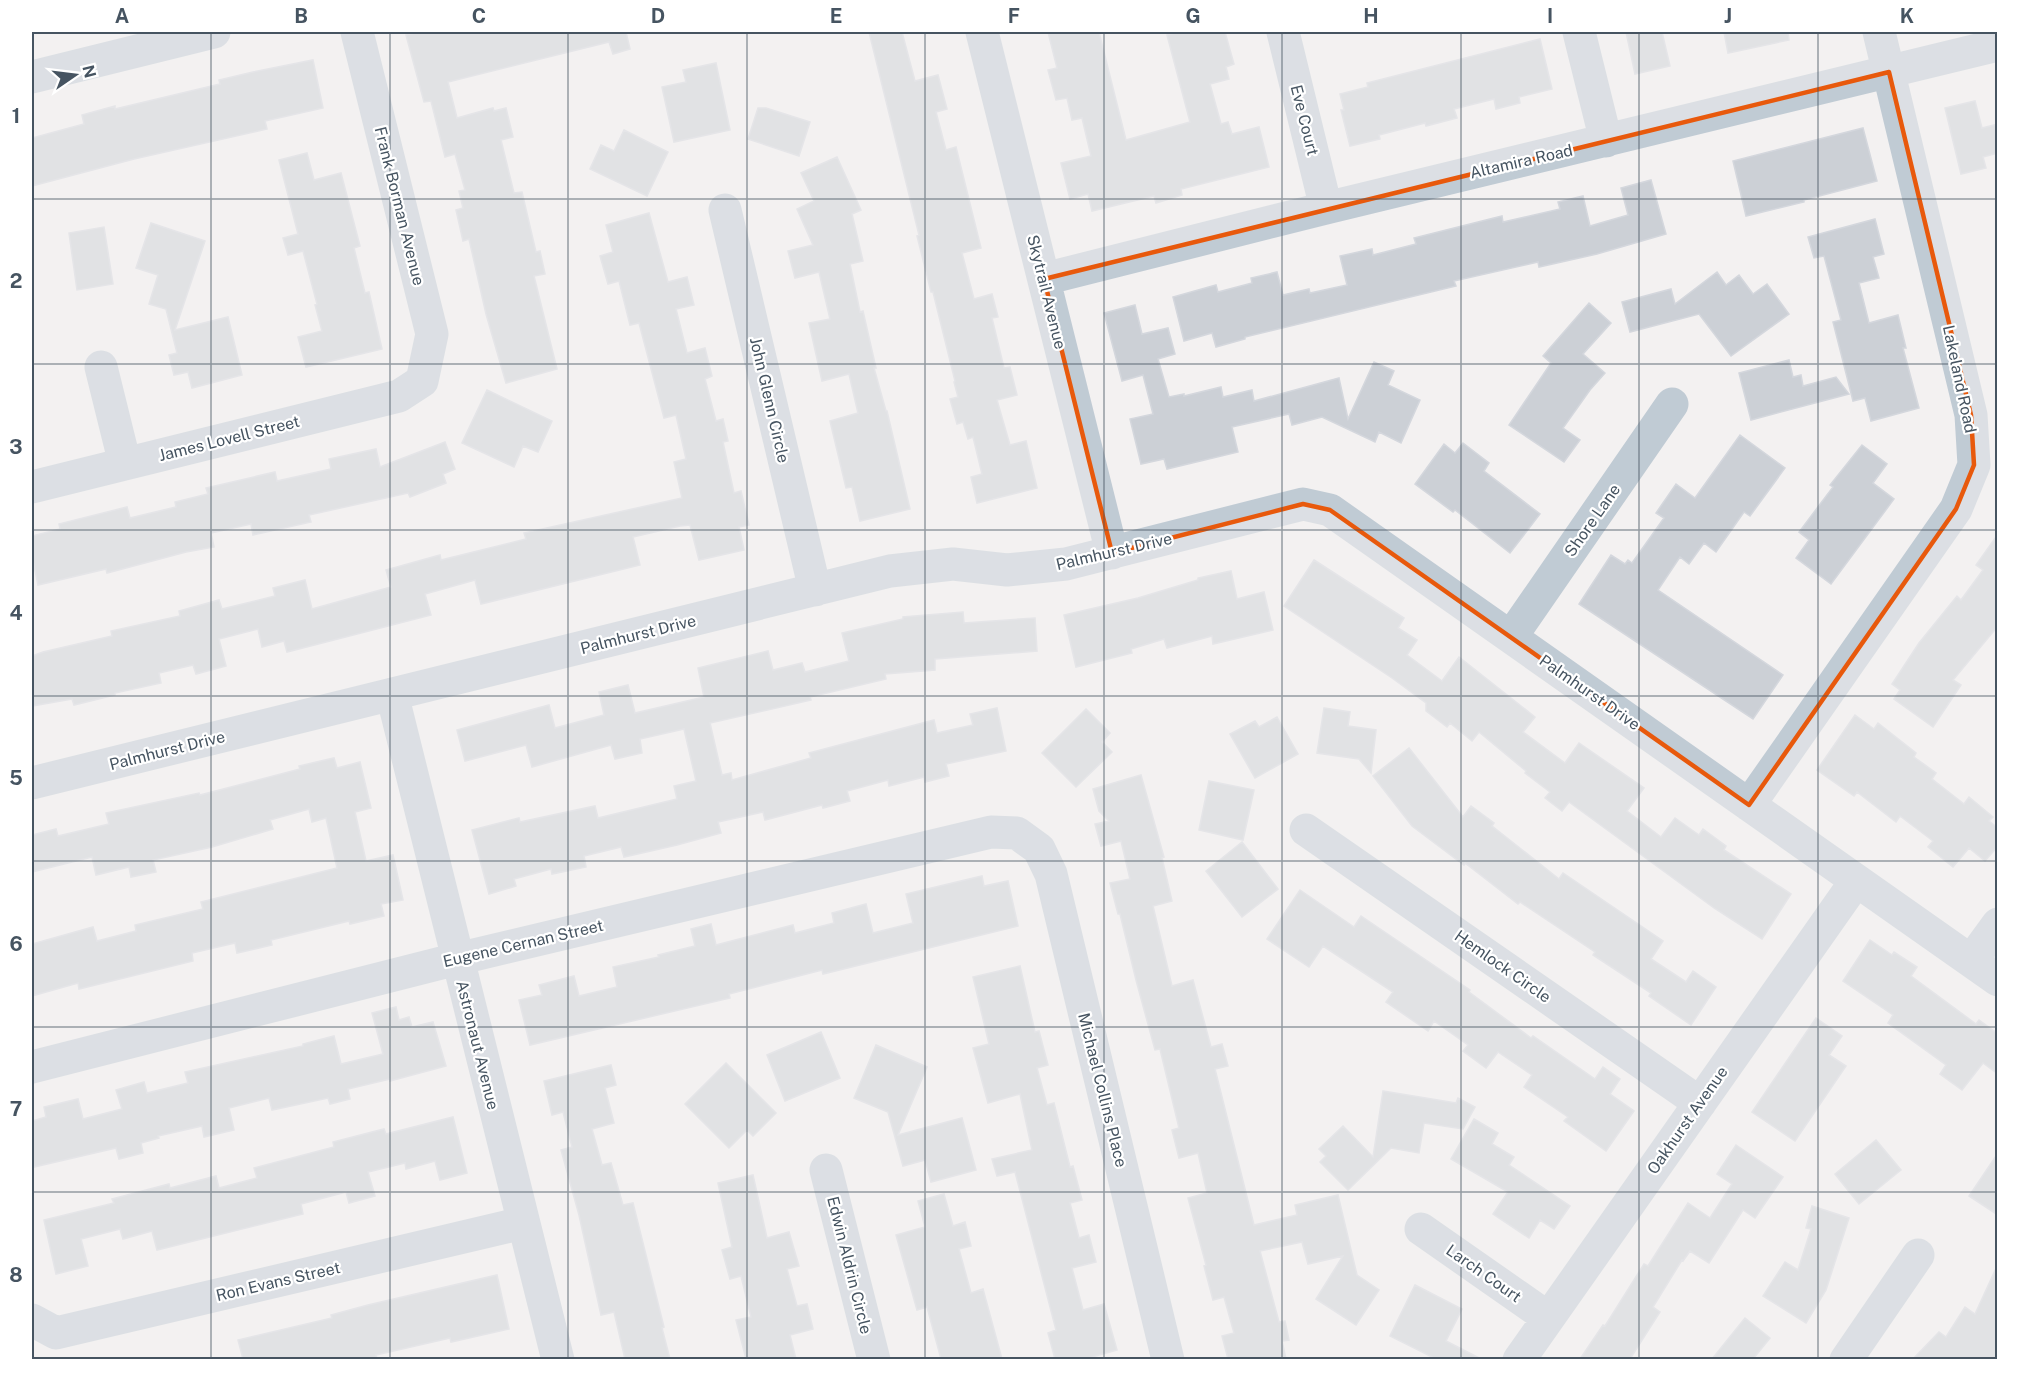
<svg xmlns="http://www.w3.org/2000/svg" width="2029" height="1391" viewBox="0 0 2029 1391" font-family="'Public Sans',sans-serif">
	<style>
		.building { fill: #ccd0d6; stroke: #d4d7dd; stroke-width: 1.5 }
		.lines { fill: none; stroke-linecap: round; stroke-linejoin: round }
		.minor { stroke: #c0cbd4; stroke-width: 33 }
		.marked { fill: none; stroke: #e8590c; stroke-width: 4.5; stroke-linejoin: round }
		.grid { fill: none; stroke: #465461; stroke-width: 1.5; stroke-opacity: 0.55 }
		.labels { text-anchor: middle; stroke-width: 4.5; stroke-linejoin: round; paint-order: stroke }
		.street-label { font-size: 16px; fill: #465461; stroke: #fff }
		.neatline { fill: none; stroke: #465461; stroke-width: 2 }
		.grid-label { font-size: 20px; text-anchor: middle; font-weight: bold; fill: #465461 }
	</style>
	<rect width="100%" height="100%" fill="#f3f1f1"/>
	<path class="building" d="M420,32H626L630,49L613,54L609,42L448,82L457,118L493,108L494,111L506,108L513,137L501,140L514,193L522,192L536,252L540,251L545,274L534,276L557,369L506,383L486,314L469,239L463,241L456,210L463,208L459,191L465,190L455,154L445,157L431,101L424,102L406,35Z
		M869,32H902L915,81L938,75L947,109L936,112L946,150L956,147L981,248L962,253L974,299L992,294L998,317L992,318L1004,368L1010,367L1017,395L997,400L1010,445L1026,441L1037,488L977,503L971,477L982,474L973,437L968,439L963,422L957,424L950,399L958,397L954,382L955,381L933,292H931L917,236L919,235Z
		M1048,32H1099L1126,140L1190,122L1167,35L1179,32H1225L1234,64L1226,67L1229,79L1210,84L1221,124L1228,122L1232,134L1259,127L1269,167L1181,189L1182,195L1156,203L1154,196L1092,211L1088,194L1070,199L1061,163L1091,156L1082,118L1072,120L1067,98L1056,100L1048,70L1057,68Z
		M1626,32H1662L1670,66L1635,74Z
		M1724,32H1788L1789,40L1728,53Z
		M1540,39L1552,89L1519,97L1520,103L1496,109L1494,99L1454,109L1457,118L1426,126L1425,123L1379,135L1380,139L1350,146L1341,110H1344L1340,94L1368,87L1367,83Z
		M313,60L323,108L265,121L267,129L134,159L32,186V138L84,124L82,115L115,106V109L220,84L219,80L253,72Z
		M716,63L730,130L674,142L662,87L686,82L683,70Z
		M1975,101L1982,128L1998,124V153L1983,157L1986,168L1961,174L1945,108Z
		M758,108H766L810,122L799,156L748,139Z
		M1863,128L1877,181L1804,200V202L1746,216L1733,161Z
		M624,130L668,152L647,196L590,169L601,145L614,151Z
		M307,153L314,180L341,173L360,246L354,248L365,293L369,292L382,349L306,367L298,337L322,331L315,305L317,304L303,251L288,255L283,238L298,234L279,160Z
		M837,157L861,210L852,214L863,261L850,264L860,312L863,311L876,368H874L886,411H887L910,509L860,521L852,487L846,488L830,421L858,413L849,374L822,381L809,323L830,319L819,272L795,278L788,251L813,245L797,209L814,201L801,173Z
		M1651,180L1666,234L1597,254L1539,267L1538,262L1454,281L1456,286L1245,337V339L1216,347L1212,333L1184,341L1173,297L1216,285L1218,292L1252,283L1251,278L1277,272L1283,295L1309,289L1310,293L1347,285L1340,256L1372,249L1373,255L1416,244L1414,238L1502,216L1503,222L1560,209L1558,202L1583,196L1590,226L1628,215L1621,188Z
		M649,213L668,282L687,277L694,305L676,309L687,353L705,348L712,376L705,379L716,421L723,419L728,441L723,442L734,493L741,491L749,525L739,527L744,550L699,560L690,525L680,526L633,537L640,565L481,604L475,580L425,594L431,615L287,652L284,641L262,647L258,629L219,639L226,666L196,674L193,665L159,673L161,683L115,693V695L74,705L72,699L32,706V656L43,652L112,636L111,631L180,616L179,611L219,600L222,609L275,596L273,588L305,580L312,609L391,587L386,570L440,555L441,560L526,539L524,533L682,498L674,462L686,459L676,415L664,418L639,323L630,325L619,281L608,284L600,256L613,252L606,225Z
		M1875,219L1884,254L1873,257L1879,278L1859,283L1869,323L1898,315L1906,348H1903L1919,408L1871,421L1865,398L1853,401L1833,322L1841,320L1824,256L1814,258L1808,237Z
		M151,223L205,241L175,330L228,317L242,375L192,388L188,372L174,375L169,355L177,353L166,309L149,304L158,275L136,268Z
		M104,227L113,284L77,290L69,233Z
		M1717,272L1726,285L1739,275L1753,294L1767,284L1789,314L1731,356L1699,314L1630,332L1622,302L1671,289L1675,304Z
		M1589,303L1611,323L1583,354L1605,373L1590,390L1563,428L1580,440L1564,462L1509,425L1551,363L1543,356Z
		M1135,305L1142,334L1168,328L1175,354L1158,359L1169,397L1184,394V396L1221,387L1223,397L1252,390L1254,401L1339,378L1348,419L1374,362L1394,371L1388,385L1420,400L1401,443L1379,432L1375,442L1322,417L1292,425L1289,414L1232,427L1238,452L1167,469L1164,459L1141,464L1130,419L1153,414L1143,375L1122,381L1104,313Z
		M1789,360L1793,377L1801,375L1803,386L1836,377L1849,394L1751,420L1739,373Z
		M487,390L552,421L538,452L523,446L514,467L462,443Z
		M1740,435L1785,468L1750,516L1744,512L1716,552L1704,543L1689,564L1680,557L1658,590L1783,675L1753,719L1579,604L1611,555L1625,564L1628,560L1632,563L1664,518L1656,513L1676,484L1695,498Z
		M445,442L455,469L443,474L446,483L410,497L408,493L309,515L311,522L253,535L251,524L211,533L214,547L186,552L107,573L106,569L38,585L32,556V536L60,529L59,524L127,507L130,518L176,507L175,502L208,494L206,488L275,472L277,481L331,469L329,459L376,449L380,467Z
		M1463,443L1489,463L1484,471L1540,514L1510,553L1455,510L1453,512L1415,484L1444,444L1455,453Z
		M1862,445L1887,464L1873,483L1894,499L1831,584L1796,558L1809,540L1799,532L1833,487L1830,485Z
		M1998,534V626L1953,680L1961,685L1933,727L1894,699L1900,690L1892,684L1919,643L1957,596L1961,600L1983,570L1976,565Z
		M1314,560L1404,618L1398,628L1417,640L1407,655L1442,681L1459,657L1535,717L1523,732L1565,763L1579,743L1644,788L1627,811L1661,837L1675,818L1699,835L1703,829L1726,846L1724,850L1791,894L1762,939L1714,908L1569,802L1562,811L1545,798L1550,792L1525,773L1526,771L1479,732L1472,741L1450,723L1447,727L1426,711V703L1392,678L1284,606Z
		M1231,571L1237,599L1264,592L1273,630L1213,644L1212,636L1167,648L1164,639L1131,649L1132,653L1076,667L1064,615L1138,598L1198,580V578Z
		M963,612L964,623L1035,618L1037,651L935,659V670L885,674L886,679L810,697L811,700L710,723L722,775L731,773L732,780L811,758L809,753L934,720L937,733L973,725L970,714L997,708L1006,751L946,764L949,776L925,782L924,777L889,786L888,780L847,791L850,801L823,808L822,805L765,820L763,812L718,822L721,833L677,845L624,857L621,847L584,856L586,867L552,874L551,869L514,879L516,886L489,894L472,830L519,818L520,822L595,806L598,818L677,799L674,786L696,781L684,729L640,739L642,753L615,759L611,745L532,767L526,745L465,761L457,730L549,705L555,728L604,715L599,692L628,685L635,713L704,697L698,668L768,651L773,670L802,663L805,672L849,661L842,633L903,619V617Z
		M1324,708L1350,712L1348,726L1376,730L1371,773L1359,759L1317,753Z
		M1086,709L1110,733L1102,742L1112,752L1076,787L1042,753Z
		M1855,715L1874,729L1878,723L1916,753L1914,757L1936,773L1932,779L1964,804L1969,797L1993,817L1989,821L1998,828V846L1985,861L1969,848L1953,867L1928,847L1933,841L1900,816L1896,822L1857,792L1854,796L1817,770Z
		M1277,717L1298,754L1255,778L1230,734L1255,721L1259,727Z
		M1409,748L1463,817L1471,806L1494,823L1492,826L1559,879L1563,873L1663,941L1651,959L1686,982L1693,971L1716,987L1691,1025L1649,996L1651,993L1593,955L1595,952L1520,902L1518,904L1465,863L1464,865L1412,826L1373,776Z
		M334,758L337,768L360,762L371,808L355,812L366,861L393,855L403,900L381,904L384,916L350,924L349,921L271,940L272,945L237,953L235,943L192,953L193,961L79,989L78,983L32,996V944L93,927L97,941L136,931L135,925L203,909L201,902L337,868L326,818L312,822L309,809L270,820L273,829L212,847L153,860L156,872L131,877L129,867L96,875L92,857L32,872V835L56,829L58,836L109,824L106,813L199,793L200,795L300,769L299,766Z
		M1141,775L1164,857L1162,858L1172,901L1153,906L1172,986L1193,980L1211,1047L1222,1044L1228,1066L1215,1069L1254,1225L1297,1215L1295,1205L1338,1195L1357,1275L1379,1290L1356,1325L1316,1299L1343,1256L1308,1264L1302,1242L1260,1251L1279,1322L1285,1321L1289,1340L1282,1341L1286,1359H1228L1222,1336L1234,1333L1224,1297L1213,1300L1204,1266L1206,1265L1188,1198L1207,1193L1198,1153L1179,1158L1172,1130L1179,1128L1160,1049L1155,1050L1136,980L1120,914H1118L1110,883L1130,879L1121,841L1101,846L1095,824L1109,821L1099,811L1093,789Z
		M1209,781L1254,790L1243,840L1199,830Z
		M1242,842L1278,889L1242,917L1206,871Z
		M982,876L984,886L1008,881L1018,926L823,974L822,970L729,994L730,998L530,1045L519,1000L542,995L539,985L574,976L579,996L617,987L613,967L659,957L658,955L695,946L691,929L711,924L716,945L793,925L795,933L834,923L832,913L866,904L873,933L913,923L906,894Z
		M1300,890L1354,927L1361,916L1470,990L1469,992L1531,1038L1533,1036L1595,1079L1603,1067L1620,1079L1610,1094L1634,1111L1606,1151L1564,1121L1568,1117L1524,1087L1532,1075L1498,1052L1486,1068L1463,1051L1468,1045L1434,1021L1428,1031L1386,1002L1393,992L1323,946L1309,967L1267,939Z
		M1870,940L1892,955L1894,952L1917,967L1911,976L1976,1024L1979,1020L1998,1034V1074L1983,1063L1962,1090L1940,1074L1946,1065L1888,1023L1893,1015L1843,981Z
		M1020,966L1035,1032L1039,1031L1048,1065L1037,1068L1047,1105L1054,1103L1070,1167L1073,1166L1082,1200L1070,1203L1079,1238L1089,1235L1096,1262L1072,1268L1083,1310L1104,1304L1117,1350L1085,1359H1055L1048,1333L1056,1330L1015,1172L997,1176L992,1159L1032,1150L1020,1094L988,1103L973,1048L989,1044L973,977Z
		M396,1007L399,1020L409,1017L412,1027L433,1022L446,1066L390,1081V1079L348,1089L350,1099L330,1104L328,1098L272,1110L269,1098L229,1108L234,1130L204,1137L202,1126L158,1136L159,1138L141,1143L143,1153L119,1159L116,1148L34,1167L32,1157V1121L46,1117L44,1107L78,1099L83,1119L122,1109L116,1090L144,1082L147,1093L188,1083L185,1072L303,1046V1044L334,1036L341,1064L383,1054L372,1013Z
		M1816,1018L1842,1036L1829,1055L1846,1066L1795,1141L1752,1112Z
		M821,1032L840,1078L785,1101L767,1055Z
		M876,1045L927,1067L898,1135L962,1118L976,1170L931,1182L925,1160L903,1166L888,1112L854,1098Z
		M726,1063L776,1113L753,1136L747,1130L729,1148L685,1104Z
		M611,1065L616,1085L605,1088L614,1123L592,1129L602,1165L611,1163L623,1205L633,1203L664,1327L662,1328L670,1359H625L614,1312L601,1315L579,1215L561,1150L572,1147L563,1112L552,1115L544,1081Z
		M1383,1091L1456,1103L1458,1098L1475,1107L1463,1129L1424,1123L1419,1153L1391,1148L1348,1190L1320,1162L1326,1156L1319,1149L1343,1126L1373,1157Z
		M453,1117L467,1173L440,1180L435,1161L406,1169L405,1163L368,1172L375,1196L349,1203L346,1192L301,1204L303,1214L157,1250L152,1231L123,1239L120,1229L81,1239L88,1266L56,1274L44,1220L114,1203L112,1199L169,1184L170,1188L216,1176L219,1188L257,1178L254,1168L334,1147L333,1142L384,1129L386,1134Z
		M1474,1119L1498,1133L1492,1144L1514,1157L1509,1165L1570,1206L1554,1229L1540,1220L1529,1238L1493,1214L1508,1192L1451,1159Z
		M1876,1140L1901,1170L1859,1204L1835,1174Z
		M1736,1145L1783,1177L1755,1218L1743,1210L1709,1263L1690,1251L1683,1261L1682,1260L1653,1307L1660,1312L1630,1359H1580L1603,1325L1605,1326L1644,1264L1648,1266L1688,1203L1710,1218L1732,1184L1717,1174Z
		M1998,1153V1215L1969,1196Z
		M753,1175L767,1238L789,1232L799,1266L787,1269L797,1306L807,1304L813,1329L790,1335L796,1359H746L736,1320L751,1317L741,1276L730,1279L722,1250L732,1247L718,1183Z
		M944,1194L953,1226L965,1222L971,1246L959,1249L971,1293L983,1289L1002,1359H941L927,1307L917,1310L896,1235L925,1227L918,1201Z
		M1812,1206L1849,1218L1826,1290L1806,1323L1763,1296L1785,1262L1798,1270L1811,1229L1806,1228Z
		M1998,1264V1359H1913L1939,1332L1946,1337L1965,1307L1975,1314Z
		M497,1275L509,1329L451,1342L450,1338L376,1355L377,1359H243L238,1340L332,1318L331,1315L368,1305Z
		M1415,1285L1462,1309L1446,1341L1481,1359H1436L1390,1336Z
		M1745,1318L1770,1338L1753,1359H1712Z"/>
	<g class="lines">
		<path class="minor" d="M982,32L1112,553
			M1283,32L1326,208
			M1579,32L1606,141
			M32,77L214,32
			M725,210L815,590
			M1044,279L1326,208L1998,45
			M101,367L125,464
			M32,487L399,396L422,381L432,334L357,32
			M1511,637L1672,404
			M392,694L558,1360
			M32,783L890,571L953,564L1007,570L1066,564L1303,504L1330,510L1998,980
			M1749,805L1956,509L1974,465L1971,415L1879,32
			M1306,830L1700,1103
			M1971,961L1998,924
			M32,1067L457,959L991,832L1017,833L1039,849L1051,874L1168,1360
			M826,1170L874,1360
			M1421,1229L1547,1317
			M32,1320L56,1333L523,1223
			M1519,1360L1856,881
			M1846,1360L1918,1255"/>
	</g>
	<path d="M0 0H2029V1391H0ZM1889,72L1971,415L1974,465L1956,509L1749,805L1330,510L1303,504L1112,553L1044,279Z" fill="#f3f1f1" fill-opacity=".55" fill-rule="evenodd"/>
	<path class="marked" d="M1889,72L1971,415L1974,465L1956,509L1749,805L1330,510L1303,504L1112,553L1044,279Z"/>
	<path class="grid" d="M211,32V1360M390,32V1360M568,32V1360M747,32V1360M925,32V1360M1104,32V1360M1282,32V1360M1461,32V1360M1639,32V1360M1818,32V1360M32,199H1998M32,364H1998M32,530H1998M32,696H1998M32,861H1998M32,1027H1998M32,1192H1998"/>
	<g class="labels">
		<g class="street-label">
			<text transform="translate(1305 120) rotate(76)" y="6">Eve Court</text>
			<text transform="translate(1521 161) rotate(-13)" y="6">Altamira Road</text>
			<text transform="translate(400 206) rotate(76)" y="6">Frank Borman Avenue</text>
			<text transform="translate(1047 292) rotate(76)" y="6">Skytrail Avenue</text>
			<text transform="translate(1960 379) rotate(78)" y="6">Lakeland Road</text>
			<text transform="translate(770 400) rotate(77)" y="6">John Glenn Circle</text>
			<text transform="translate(229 438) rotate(-14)" y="6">James Lovell Street</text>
			<text transform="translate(1592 520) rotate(-55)" y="6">Shore Lane</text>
			<text transform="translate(1114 551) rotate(-13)" y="6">Palmhurst Drive</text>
			<text transform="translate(638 634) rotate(-14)" y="6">Palmhurst Drive</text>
			<text transform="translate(1590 692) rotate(35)" y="6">Palmhurst Drive</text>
			<text transform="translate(167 750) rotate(-14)" y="6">Palmhurst Drive</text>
			<text transform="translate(523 943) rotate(-13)" y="6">Eugene Cernan Street</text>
			<text transform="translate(1503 966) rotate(35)" y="6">Hemlock Circle</text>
			<text transform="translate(478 1045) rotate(76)" y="6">Astronaut Avenue</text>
			<text transform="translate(1103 1090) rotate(76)" y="6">Michael Collins Place</text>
			<text transform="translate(1687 1120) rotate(-55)" y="6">Oakhurst Avenue</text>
			<text transform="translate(850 1265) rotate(76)" y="6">Edwin Aldrin Circle</text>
			<text transform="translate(1484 1273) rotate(35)" y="6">Larch Court</text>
			<text transform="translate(278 1281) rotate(-13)" y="6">Ron Evans Street</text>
		</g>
	</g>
	<rect width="2029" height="1391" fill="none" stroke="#ffffff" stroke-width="66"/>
	<g transform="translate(75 75) rotate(76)" stroke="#ffffff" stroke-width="4.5" paint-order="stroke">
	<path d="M0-4.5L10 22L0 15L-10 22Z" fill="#465461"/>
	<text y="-9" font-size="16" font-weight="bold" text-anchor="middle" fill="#465461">N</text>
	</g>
	<rect x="33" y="33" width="1963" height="1325" class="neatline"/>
	<g class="grid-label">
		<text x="122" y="23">A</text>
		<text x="301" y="23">B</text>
		<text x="479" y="23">C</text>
		<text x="658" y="23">D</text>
		<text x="836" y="23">E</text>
		<text x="1014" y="23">F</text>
		<text x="1193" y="23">G</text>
		<text x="1371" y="23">H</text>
		<text x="1550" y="23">I</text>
		<text x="1728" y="23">J</text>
		<text x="1907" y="23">K</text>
		<text x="16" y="123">1</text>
		<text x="16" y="288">2</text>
		<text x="16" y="454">3</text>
		<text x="16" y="620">4</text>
		<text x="16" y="785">5</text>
		<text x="16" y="951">6</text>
		<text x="16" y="1116">7</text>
		<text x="16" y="1282">8</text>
	</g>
</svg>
